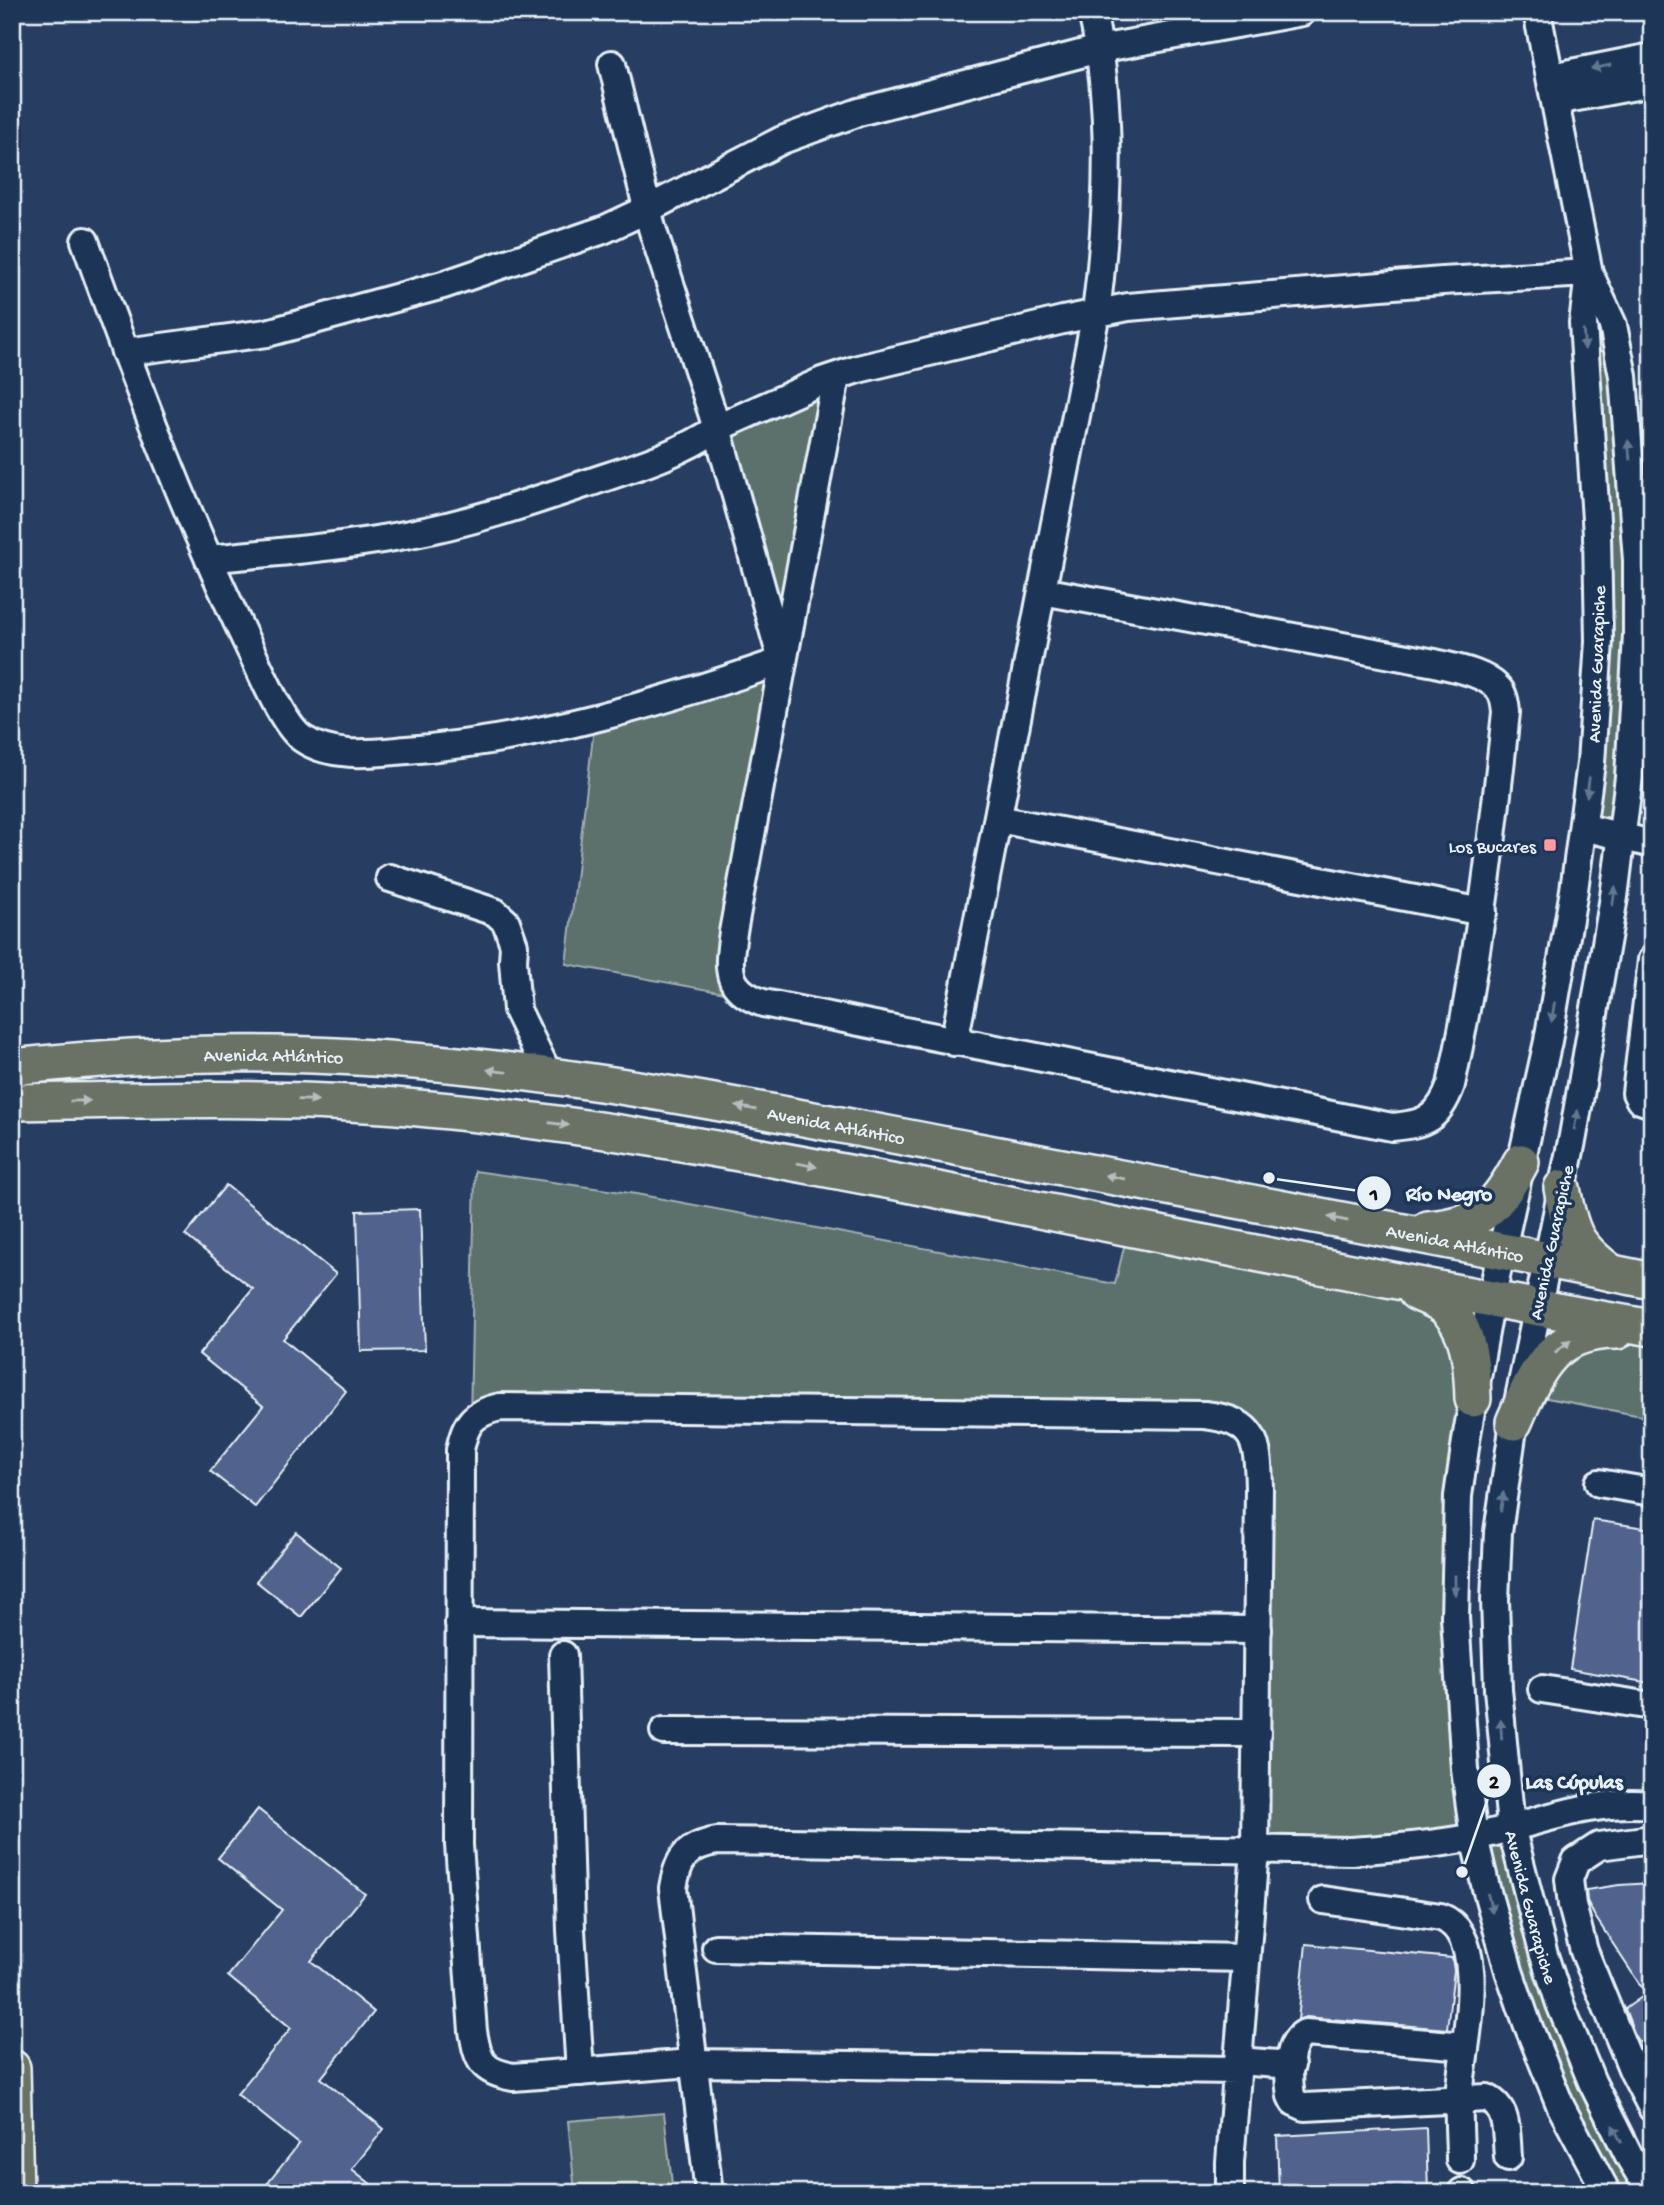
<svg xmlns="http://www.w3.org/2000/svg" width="1664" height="2205" viewBox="0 0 1664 2205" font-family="'Gochi Hand',sans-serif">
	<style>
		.green { fill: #5c706c; stroke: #a2b0b2; stroke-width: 2 }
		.building { fill: #51648c; stroke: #e8f1f8; stroke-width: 2 }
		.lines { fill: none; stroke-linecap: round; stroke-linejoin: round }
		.minor-casing { stroke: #e8f1f8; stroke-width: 32 }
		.major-casing { stroke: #e8f1f8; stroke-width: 40 }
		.minor { stroke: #1d3557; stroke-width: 26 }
		.major { stroke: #6a7266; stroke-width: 35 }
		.oneway { fill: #64778f }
		.oneway2 { fill: #b6bebe }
		.poi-dot { fill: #ff9aa2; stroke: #1d3557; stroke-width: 2.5 }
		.labels { text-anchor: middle; stroke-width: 7; stroke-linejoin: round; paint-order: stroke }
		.street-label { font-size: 19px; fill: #e8f1f8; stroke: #1d3557 }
		.poi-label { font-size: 19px; fill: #e8f1f8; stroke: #1d3557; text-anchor: end }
		.leader { fill: none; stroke: #e8f1f8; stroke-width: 2.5 }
		.callout-dot { fill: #e8f1f8; stroke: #1d3557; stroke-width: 2.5 }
		.mark-label { font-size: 21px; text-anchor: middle; font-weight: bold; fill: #111 }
		.callout-label { font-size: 21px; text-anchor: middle; font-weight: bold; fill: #e8f1f8; stroke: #1d3557; stroke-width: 7; stroke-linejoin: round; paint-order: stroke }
	</style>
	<rect width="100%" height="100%" fill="#273e62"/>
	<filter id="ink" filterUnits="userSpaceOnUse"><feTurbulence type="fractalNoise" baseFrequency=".0143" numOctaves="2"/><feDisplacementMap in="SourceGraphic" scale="14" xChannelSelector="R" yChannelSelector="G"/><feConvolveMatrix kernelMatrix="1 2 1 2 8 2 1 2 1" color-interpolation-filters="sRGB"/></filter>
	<g filter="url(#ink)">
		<path class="green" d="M1589,273L1632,480L1622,836L1583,827L1591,763Z
			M836,377L733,932C730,957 726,979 746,997L566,964L595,719L700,689L782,661L717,428Z
			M475,1171L636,1194L1115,1284L1129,1227L1384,1278L1464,1336L1458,1496L1474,1836L1511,1827L1527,1894L1651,2193H1607L1580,2143L1474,1837L1255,1850L1259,1489L1239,1423L516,1407L470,1421Z
			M1652,1331V1418L1526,1394L1550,1356Z
			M664,2113L673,2193H575L568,2121Z"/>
		<path class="building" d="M226,1185L336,1274L283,1339L346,1391L255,1507L210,1471L263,1406L199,1354L253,1289L185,1235Z
			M420,1209L425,1350L361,1351L357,1211Z
			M1593,1520L1652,1529L1650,1683L1570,1669Z
			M296,1532L341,1568L301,1617L256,1581Z
			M258,1809L365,1894L311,1961L374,2012L321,2078L384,2129L352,2169L382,2193H260L299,2144L237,2094L291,2028L228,1976L282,1910L218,1858Z
			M1652,1883V2060L1635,2035L1625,2009L1646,1994L1594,1915L1587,1901L1586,1890L1619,1885Z
			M1306,1944L1452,1958L1454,1970L1447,2029L1306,2017L1298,2020Z
			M1426,2128L1428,2193H1279L1277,2136Z"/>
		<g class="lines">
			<g class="minor-casing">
				<g id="minor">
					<path id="s1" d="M1537,12L1589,273L1613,325L1623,376L1637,560V635L1629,777L1614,897L1573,1136L1514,1422L1498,1532L1495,1600L1498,1689L1511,1827L1543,1952L1560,2004L1592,2082L1630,2158L1651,2193"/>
					<path d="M1551,77L1652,57"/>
					<path d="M1556,101L1652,83"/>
					<path d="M85,241C134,379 186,516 250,649C261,671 283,726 303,739C333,759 373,753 407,750C536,740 660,703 782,661L717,428L652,228L612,64"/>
					<path d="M1589,274L1583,323L1597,535L1599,641L1591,763L1574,890L1548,1041L1491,1299L1467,1434L1458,1496L1455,1617L1465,1769L1474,1837L1486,1888L1509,1971L1527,2023L1561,2107L1607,2193"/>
					<path d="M125,352L267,333L443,285L603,230L648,209L782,140L859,112L1099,49L1302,12"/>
					<path d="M836,377L733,932C728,969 724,989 763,1003L1392,1127C1426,1124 1439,1118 1451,1085C1478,961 1493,837 1506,712C1505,703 1504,693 1497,687C1482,672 1454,668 1435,663L1042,591"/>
					<path d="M209,559C276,552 344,547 410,534C469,523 528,503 585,484C629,469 679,455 717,428L822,381L858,369L1063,320L1128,307L1442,281L1589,273"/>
					<path d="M998,819L1483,912"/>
					<path d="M1583,827L1652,844"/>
					<path d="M390,878L495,912L506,922L514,945L513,961L517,1010L549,1076"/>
					<path d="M1652,960L1636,1093L1640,1100L1652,1104"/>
					<path d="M954,1042L1096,313C1108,218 1114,106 1092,12"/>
					<path d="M1599,1483L1652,1492"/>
					<path d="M459,1623L1258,1630"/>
					<path d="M563,1655L571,1930L580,2072"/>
					<path d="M1542,1689L1652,1706"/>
					<path d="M664,1731L1257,1733"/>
					<path d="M1652,1839L1599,1846L1576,1861L1569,1879L1572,1905L1584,1951L1633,2071L1652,2108"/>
					<path d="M1323,1900L1441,1917C1494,1938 1460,2055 1459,2100C1458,2120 1460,2140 1460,2160"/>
					<path d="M716,1948L1246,1958"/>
					<path d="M1465,2046L1305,2033C1286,2043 1288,2077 1291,2096L1294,2102L1305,2107L1487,2098C1509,2108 1506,2135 1508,2157"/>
					<path d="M1238,2061L1291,2065"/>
					<path d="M1462,2192L1463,2193"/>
					<path d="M709,2193L673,1888C678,1858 686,1846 717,1841L1351,1851C1392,1848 1433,1845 1474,1837C1532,1825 1591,1798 1652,1805"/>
					<path d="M1230,2193V2162L1255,1850L1259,1489C1258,1442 1257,1421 1205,1415L500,1407C473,1413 465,1423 460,1450L459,1845L473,2031C478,2061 481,2071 513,2077L692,2063L1237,2070"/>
				</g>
			</g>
			<g class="major-casing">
				<g id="major">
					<path id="s2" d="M12,1067C112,1056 212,1051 312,1055C534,1062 754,1109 972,1150C1199,1193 1426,1235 1652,1281"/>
					<path d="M12,1102C151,1100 290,1095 429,1109C590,1124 748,1154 907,1184C1155,1232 1403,1285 1652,1328"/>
					<path d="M1562,1188C1570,1232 1575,1246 1612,1273"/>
					<path d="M1428,1229C1481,1225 1497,1207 1521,1162"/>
					<path d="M1416,1292C1424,1296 1433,1299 1441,1304C1470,1325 1472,1366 1473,1399"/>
					<path d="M1514,1422C1537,1369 1552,1331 1617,1331"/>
					<path d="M12,2068L15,2193"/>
				</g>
			</g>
			<use href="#minor" class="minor"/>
			<use href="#major" class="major"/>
		</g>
		<defs><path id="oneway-solid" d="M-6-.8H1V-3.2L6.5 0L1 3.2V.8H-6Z" transform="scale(1.75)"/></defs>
		<g class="oneway">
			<use href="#oneway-solid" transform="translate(1601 67) rotate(169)"/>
			<use href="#oneway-solid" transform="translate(1584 340) rotate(86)"/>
			<use href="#oneway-solid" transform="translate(1629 450) rotate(-95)"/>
			<use href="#oneway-solid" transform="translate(1588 787) rotate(98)"/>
			<use href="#oneway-solid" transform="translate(1614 896) rotate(-82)"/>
			<use href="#oneway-solid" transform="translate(1553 1012) rotate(99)"/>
			<use href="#oneway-solid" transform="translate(1576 1120) rotate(-79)"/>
			<use href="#oneway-solid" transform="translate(1502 1502) rotate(-82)"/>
			<use href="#oneway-solid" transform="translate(1455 1585) rotate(90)"/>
			<use href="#oneway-solid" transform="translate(1501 1729) rotate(-94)"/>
			<use href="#oneway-solid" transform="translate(1490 1903) rotate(75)"/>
			<use href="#oneway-solid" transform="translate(1617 2134) rotate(-118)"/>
		</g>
		<g class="oneway2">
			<use href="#oneway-solid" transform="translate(497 1071) rotate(-173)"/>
			<use href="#oneway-solid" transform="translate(308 1100) rotate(2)"/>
			<use href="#oneway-solid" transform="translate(80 1101) rotate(-1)"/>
			<use href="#oneway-solid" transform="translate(746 1108) rotate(-170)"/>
			<use href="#oneway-solid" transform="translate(559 1124) rotate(8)"/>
			<use href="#oneway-solid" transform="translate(807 1165) rotate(11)"/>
			<use href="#oneway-solid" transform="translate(1115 1177) rotate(-169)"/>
			<use href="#oneway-solid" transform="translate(1338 1219) rotate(-169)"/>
			<use href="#oneway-solid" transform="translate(1563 1346) rotate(-39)"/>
		</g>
	</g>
	<rect class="poi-dot" x="1543" y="838" width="14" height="14" rx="3.5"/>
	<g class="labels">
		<g class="street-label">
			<text transform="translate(1595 664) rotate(-88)" y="7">Avenida Guarapiche</text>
			<text dy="7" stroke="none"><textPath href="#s2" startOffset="262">Avenida Atlántico</textPath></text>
			<text dy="7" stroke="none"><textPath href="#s2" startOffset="830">Avenida Atlántico</textPath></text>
			<text dy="7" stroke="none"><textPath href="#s2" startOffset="1460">Avenida Atlántico</textPath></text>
			<text transform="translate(1550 1242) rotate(-78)" y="7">Avenida Guarapiche</text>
			<text dy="7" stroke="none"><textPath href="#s1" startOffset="1922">Avenida Guarapiche</textPath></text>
		</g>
		<g class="poi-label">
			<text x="1536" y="852">Los Bucares</text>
		</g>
	</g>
	<path class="leader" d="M1269 1178L1374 1193M1462 1872L1494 1781"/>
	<g class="callout-dot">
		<circle cx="1269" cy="1178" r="7"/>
		<circle cx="1462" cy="1872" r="7"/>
		<circle cx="1374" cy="1193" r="18"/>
		<circle cx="1494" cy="1781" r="18"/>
	</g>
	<g class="mark-label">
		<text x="1374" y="1200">1</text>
		<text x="1494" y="1788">2</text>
	</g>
	<g class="callout-label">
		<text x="1449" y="1200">Río Negro</text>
		<text x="1574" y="1788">Las Cúpulas</text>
	</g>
	<rect width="1664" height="2205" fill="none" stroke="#1d3557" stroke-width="42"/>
	<rect x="21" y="21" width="1622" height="2163" fill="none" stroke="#e8f1f8" stroke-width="2.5" filter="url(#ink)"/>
</svg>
